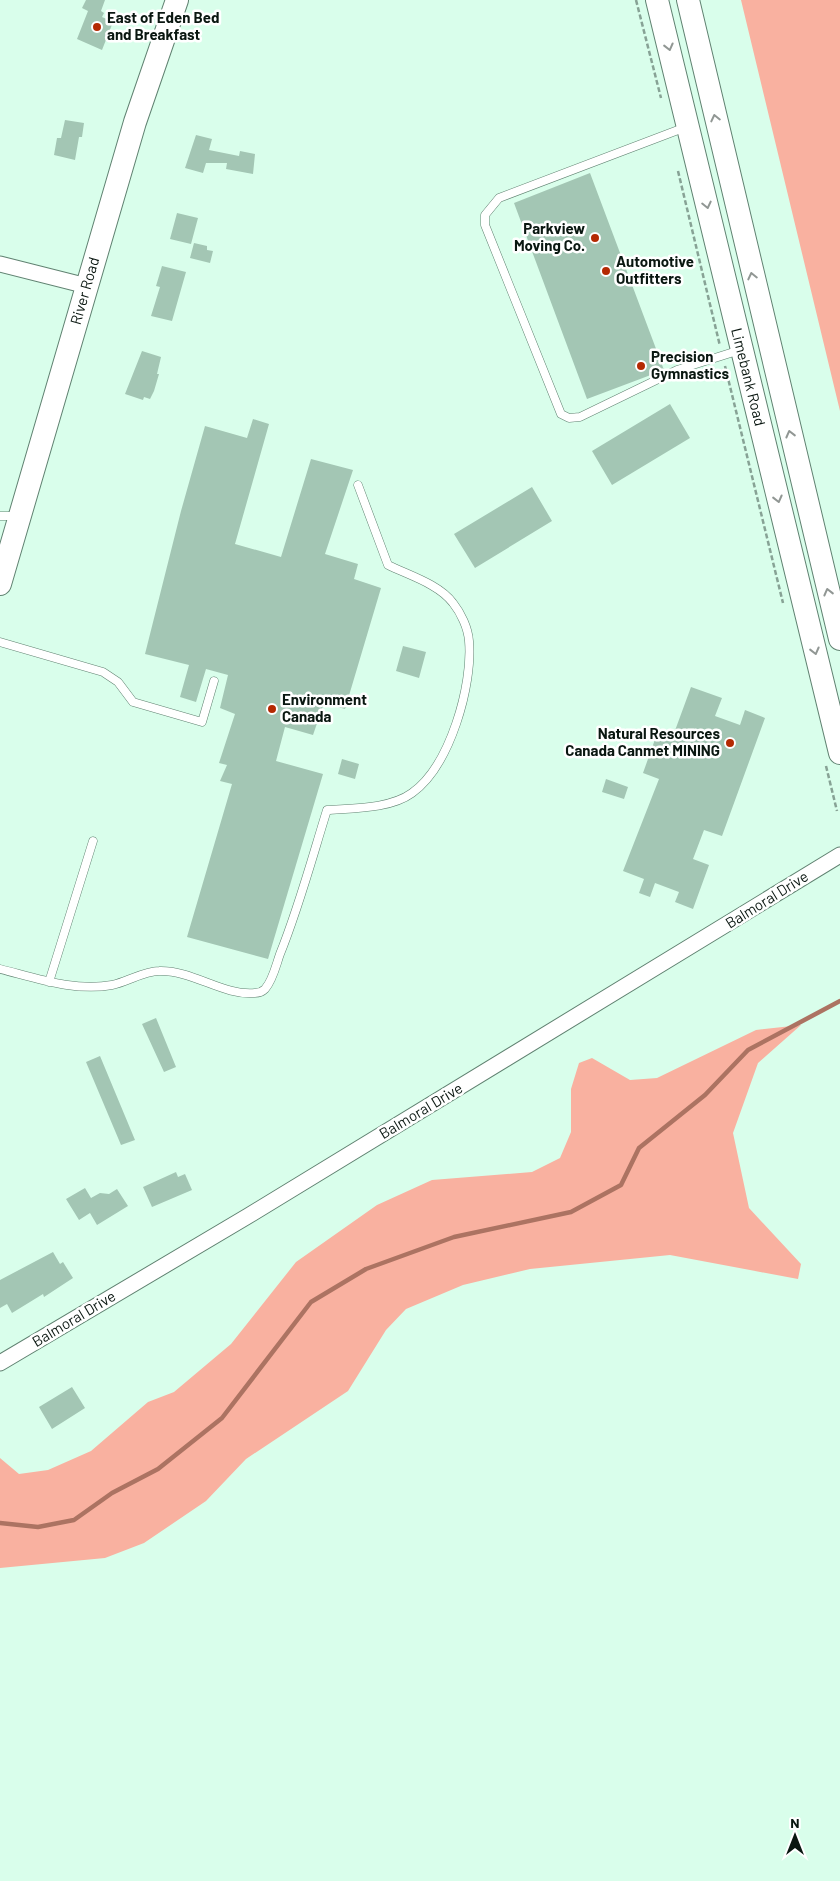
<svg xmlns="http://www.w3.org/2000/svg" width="840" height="1881" viewBox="0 0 840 1881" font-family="Barlow,sans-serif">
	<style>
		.forest { fill: #f9b1a0 }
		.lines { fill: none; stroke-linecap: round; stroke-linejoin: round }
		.stream { stroke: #ac7362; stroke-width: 4.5 }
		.building { fill: #a3c6b4 }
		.service-casing { stroke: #608271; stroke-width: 9 }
		.minor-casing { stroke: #608271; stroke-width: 17 }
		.secondary-casing { stroke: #608271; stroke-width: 24 }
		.path { stroke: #87a295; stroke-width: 2.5; stroke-dasharray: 5 2.5; stroke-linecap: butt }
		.service { stroke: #fff; stroke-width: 8 }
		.minor { stroke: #fff; stroke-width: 15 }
		.secondary { stroke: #fff; stroke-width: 22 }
		.oneway { stroke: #919794 }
		.poi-dot { fill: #b42902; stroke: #fff; stroke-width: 2 }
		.labels { text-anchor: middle; stroke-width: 5; stroke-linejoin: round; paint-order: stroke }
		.poi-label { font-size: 15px; font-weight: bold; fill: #0a1711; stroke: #fff; text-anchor: start }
		.street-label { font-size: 15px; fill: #0a1711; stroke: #fff }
	</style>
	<rect width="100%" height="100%" fill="#d9feeb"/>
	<path class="forest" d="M741,0H840V411Z
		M801,1025L758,1063L733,1133L749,1208L801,1264L798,1279L670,1255L530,1269L463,1285L406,1309L386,1330L348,1391L246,1459L206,1501L144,1543L105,1558L0,1568V1458L19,1474L48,1470L91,1451L148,1402L174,1392L231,1344L296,1262L377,1205L432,1180L532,1172L560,1158L571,1132V1089L579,1063L592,1058L630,1080L657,1078L756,1030Z"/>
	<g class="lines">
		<path class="stream" d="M0,1523L38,1527L74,1520L112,1493L158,1469L222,1418L311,1302L366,1269L454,1237L571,1212L621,1185L639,1148L705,1095L748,1050L840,1001"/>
	</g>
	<path class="building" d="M86,0H105L101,11L104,13L102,17L113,22L102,50L77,39L88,11L82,8Z
		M65,120L84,123L82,137H79L75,160L54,155L57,138H61Z
		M196,135L212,139L209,150L239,156L240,151L255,154L253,174L226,169L227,163H206L203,173L185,168Z
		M590,173L664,370L587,399L514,203Z
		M177,213L198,218L191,244L170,239Z
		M194,243L207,246V250L213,251L210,263L190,258Z
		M162,266L186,272L172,321L151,316L160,287L156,286Z
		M142,351L161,357L157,374H159L154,391L150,399L144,397L143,400L125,394Z
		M670,404L690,438L612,485L592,451Z
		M253,419L269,424L235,544L281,557L311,459L353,470L325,554L358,564L354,579L381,588L345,709L324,703L313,735L285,727L276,761L323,774L268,959L187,937L232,784L220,781L227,765L219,763L235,714L220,708L228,675L206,669L196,702L180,697L189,665L145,654L181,511L205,426L247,438Z
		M532,487L552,521L475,568L454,534Z
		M403,646L426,652L419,678L396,671Z
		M691,687L722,698L715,716L740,725L745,710L765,718L722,836L704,830L693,859L709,865L693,909L675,902L679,892L655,883L650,897L639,893L644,879L623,871L659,779L643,773L658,731L673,736Z
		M342,759L359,764L355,779L338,774Z
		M606,779L628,787L624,799L602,792Z
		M156,1018L176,1067L164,1072L142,1024Z
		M100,1056L135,1140L121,1145L86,1062Z
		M176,1172L178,1177L185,1174L192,1190L152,1207L143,1187Z
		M85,1188L91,1198L100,1193L109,1194L117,1189L128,1206L97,1225L90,1213L79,1220L66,1199Z
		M53,1252L60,1264L63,1262L73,1278L44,1297L43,1294L12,1313L7,1304L0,1308V1280Z
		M72,1387L85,1408L52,1429L39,1407Z"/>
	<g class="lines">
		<g class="service-casing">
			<path id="service" d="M686,127L499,198L485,215V225L561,414L569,418L580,417L677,370L740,350
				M0,516H18
				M0,642L103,672L118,682L133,702L202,722L214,681
				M0,969C36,978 75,992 112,985C127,982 144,971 159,971C193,970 223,996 255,993C258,993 262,992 265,989C273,980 276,965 280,954C299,907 312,858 327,810C353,808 390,809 412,793C450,766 473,685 469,641C468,628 461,613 453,603C439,584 408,575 388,565L358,485
				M49,982L93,841"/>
		</g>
		<g class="minor-casing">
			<path id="minor" d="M0,264L87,286
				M0,1363L248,1216L840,855"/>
		</g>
		<g class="secondary-casing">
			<path id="secondary" d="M657,0L840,753
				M688,0L840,639
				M0,584L135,122L177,0"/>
		</g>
		<path class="path" d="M636,0L661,98
			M678,171L720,346
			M725,366L783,603
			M826,766L837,811"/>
		<use href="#service" class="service"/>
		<use href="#minor" class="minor"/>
		<use href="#secondary" class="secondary"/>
	</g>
	<defs><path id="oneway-chevron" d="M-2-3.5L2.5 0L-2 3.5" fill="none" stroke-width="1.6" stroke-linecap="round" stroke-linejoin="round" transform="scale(1.25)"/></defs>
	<g class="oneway">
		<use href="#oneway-chevron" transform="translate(669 47) rotate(76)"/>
		<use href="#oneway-chevron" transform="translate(715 118) rotate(-103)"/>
		<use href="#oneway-chevron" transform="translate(707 205) rotate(77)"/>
		<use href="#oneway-chevron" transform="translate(752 276) rotate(-103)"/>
		<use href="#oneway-chevron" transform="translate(790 434) rotate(-104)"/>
		<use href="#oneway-chevron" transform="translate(778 499) rotate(76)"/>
		<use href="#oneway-chevron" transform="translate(828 592) rotate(-104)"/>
		<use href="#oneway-chevron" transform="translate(815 651) rotate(76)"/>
	</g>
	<g class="poi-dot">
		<circle cx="97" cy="27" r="5"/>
		<circle cx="595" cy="238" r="5"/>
		<circle cx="606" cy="271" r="5"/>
		<circle cx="641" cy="366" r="5"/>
		<circle cx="272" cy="709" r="5"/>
		<circle cx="730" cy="743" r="5"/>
	</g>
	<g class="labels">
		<g class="poi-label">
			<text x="107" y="23">East of Eden Bed<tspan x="107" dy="17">and Breakfast</tspan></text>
			<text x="585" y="234" text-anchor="end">Parkview<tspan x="585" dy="17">Moving Co.</tspan></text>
			<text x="616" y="267">Automotive<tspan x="616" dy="17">Outfitters</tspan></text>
			<text x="651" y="362">Precision<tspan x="651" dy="17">Gymnastics</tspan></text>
			<text x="282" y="705">Environment<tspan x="282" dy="17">Canada</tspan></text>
			<text x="720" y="739" text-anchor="end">Natural Resources<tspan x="720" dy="17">Canada Canmet MINING</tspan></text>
		</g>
		<g class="street-label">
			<text transform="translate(85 291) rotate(-74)" y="5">River Road</text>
			<text transform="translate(748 377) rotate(76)" y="5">Limebank Road</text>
			<text transform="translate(767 900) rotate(-32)" y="5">Balmoral Drive</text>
			<text transform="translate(421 1111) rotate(-31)" y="5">Balmoral Drive</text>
			<text transform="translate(74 1319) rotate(-31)" y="5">Balmoral Drive</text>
		</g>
	</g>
	<g transform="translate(795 1836)" stroke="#ffffff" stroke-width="4" paint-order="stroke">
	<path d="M0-4L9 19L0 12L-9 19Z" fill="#0a1711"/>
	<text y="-8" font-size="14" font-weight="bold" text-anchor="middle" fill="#0a1711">N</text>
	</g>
</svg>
